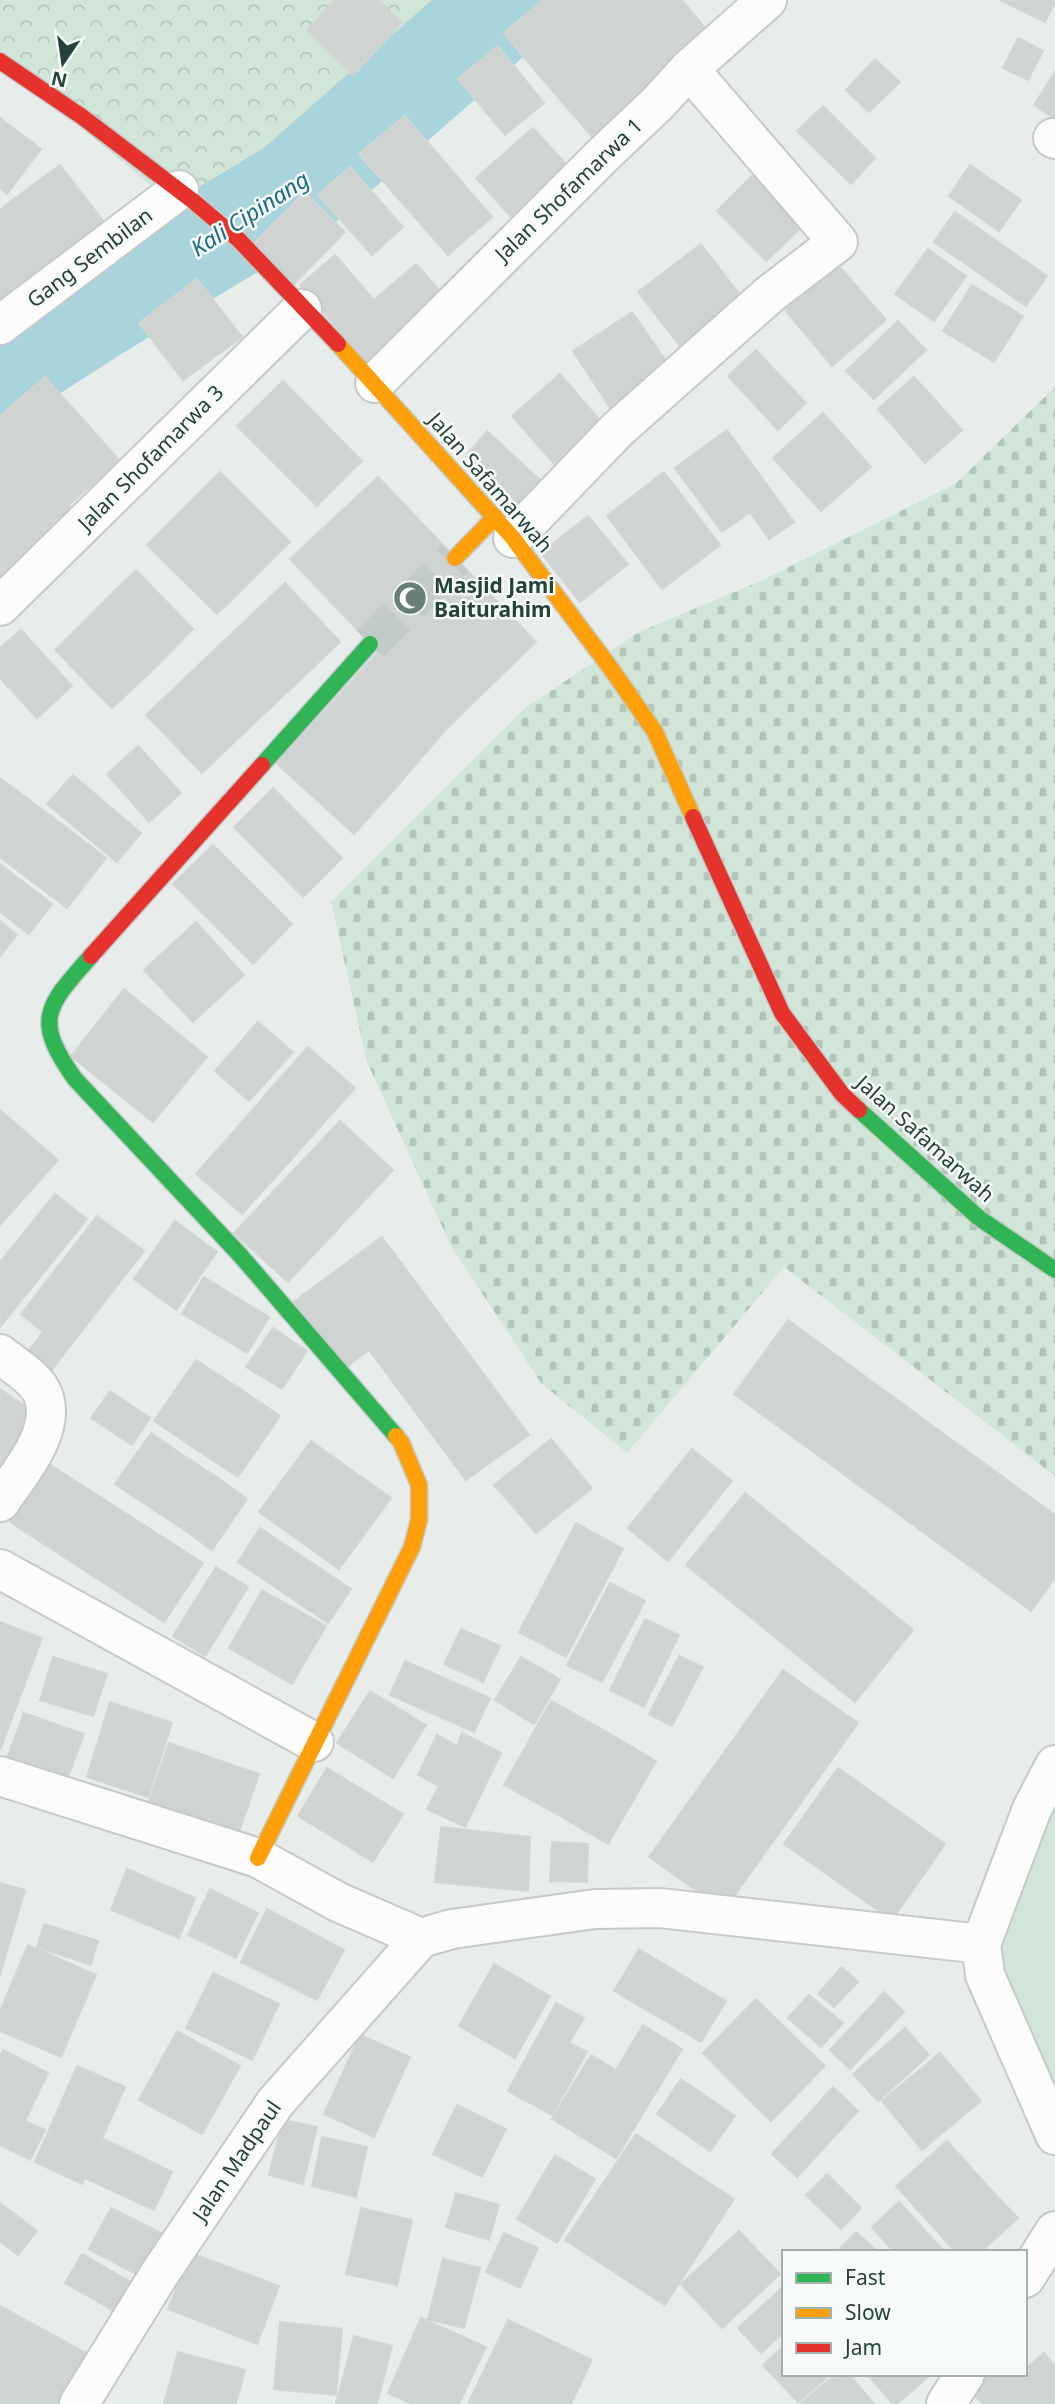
<svg xmlns="http://www.w3.org/2000/svg" width="1055" height="2404" viewBox="0 0 1055 2404" font-family="'Noto Sans',sans-serif">
	<style>
		.grass { fill: #d1e6d8 }
		.forest { fill: url(#forest-crowns) }
		.cemetery { fill: url(#cemetery-stones) }
		.lines { fill: none; stroke-linecap: round; stroke-linejoin: round }
		.river { stroke: #a9d4db; stroke-width: 103 }
		.building { fill: #cfd4d2; stroke: #d1d6d4; stroke-width: 2 }
		.secondary-tunnel { stroke: #c1cbc8; stroke-width: 38; stroke-dasharray: 38 19; stroke-linecap: butt }
		.street-casing { stroke: #c5cac8; stroke-width: 42 }
		.fast-casing { stroke: #c3cbc8; stroke-width: 19 }
		.slow-casing { stroke: #c3cbc8; stroke-width: 19 }
		.jam-casing { stroke: #c3cbc8; stroke-width: 19 }
		.street { stroke: #fcfcfc; stroke-width: 38 }
		.fast { stroke: #30b455; stroke-width: 16 }
		.slow { stroke: #ff9f0a; stroke-width: 16 }
		.jam { stroke: #e5322d; stroke-width: 16 }
		.labels { text-anchor: middle; stroke-width: 5; stroke-linejoin: round; paint-order: stroke }
		.street-label { font-size: 21px; fill: #24423a; stroke: #f7fbf9 }
		.poi-label { font-size: 21px; font-weight: bold; fill: #24423a; stroke: #f7fbf9; text-anchor: start }
		.water-label { font-size: 23px; font-style: italic; fill: #1c6f80; stroke: #f7fbf9 }
	</style>
	<defs>
		<pattern id="forest-crowns" width="20" height="18" patternUnits="userSpaceOnUse" patternTransform="scale(1.75)"><rect width="20" height="18" fill="#d1e6d8"/><path d="M2 6a3 3 0 1 1 6 0M12 15a3 3 0 1 1 6 0" fill="none" stroke="#b3c6ba"/></pattern>
		<pattern id="cemetery-stones" width="16" height="16" patternUnits="userSpaceOnUse" patternTransform="scale(1.75)"><rect width="16" height="16" fill="#d1e6d8"/><path d="M2 7V4a2 2 0 0 1 4 0v3zM10 15v-3a2 2 0 0 1 4 0v3z" fill="#b3c6ba"/></pattern>
	</defs>
	<rect width="100%" height="100%" fill="#e8edeb"/>
	<path class="grass" d="M1055,1796V2141L1002,1995V1934Z"/>
	<path class="forest" d="M0,0H464L185,214L0,60Z"/>
	<path class="cemetery" d="M1055,387V1476L784,1267L627,1453L541,1383L451,1246L367,1062L331,902L525,708L639,632L763,580L955,484Z"/>
	<g class="lines">
		<path class="river" d="M0,371L93,311L294,190L510,0"/>
	</g>
	<path class="building" d="M335,0H378L402,23L353,75L307,30Z
		M543,0H612L532,67L504,33Z
		M612,0H682L715,40L657,88L594,16Z
		M1000,0H1055V3L1045,22Z
		M594,16L657,88L595,140L532,67Z
		M1018,38L1043,51L1028,80L1003,68Z
		M498,46L544,103L505,135L458,79Z
		M875,59L900,82L869,112L846,90Z
		M1055,72V119L1034,105Z
		M823,106L875,158L851,184L797,131Z
		M405,116L492,217L448,255L359,154Z
		M0,118L41,149L7,194L0,188Z
		M533,128L576,175L518,225L476,178Z
		M60,165L105,223L51,263L6,205Z
		M970,165L1021,200L999,231L949,196Z
		M350,167L403,227L372,255L318,195Z
		M752,176L803,226L766,261L717,211Z
		M305,192L345,232L294,284L253,244Z
		M6,205L51,263L20,288L0,262V210Z
		M955,212L1047,276L1026,306L934,242Z
		M701,244L743,299L680,346L638,292Z
		M928,249L966,276L934,321L895,294Z
		M335,255L374,300L416,264L443,294L367,362L300,285Z
		M0,262L20,288L0,303Z
		M838,265L886,320L832,366L785,310Z
		M197,279L242,337L183,380L139,323Z
		M972,285L1023,316L994,362L943,331Z
		M632,312L673,371L613,412L573,351Z
		M898,321L926,350L874,399L846,371Z
		M756,350L806,403L778,430L728,376Z
		M560,374L603,424L556,466L512,416Z
		M45,377L119,460L70,504L0,426V416Z
		M914,377L962,430L925,463L878,409Z
		M283,381L362,461L317,506L237,426Z
		M823,413L871,467L821,511L773,458Z
		M0,428L77,514L21,563L0,540Z
		M727,430L794,522L769,539L750,512L722,532L675,468Z
		M487,431L541,481L519,504L467,455Z
		M220,472L290,542L217,614L147,545Z
		M664,472L720,545L662,589L607,516Z
		M378,477L536,642L449,726L290,559Z
		M588,516L628,564L580,602L541,553Z
		M0,540L21,563L0,582Z
		M136,570L193,629L156,667L97,608Z
		M285,583L340,642L299,681L244,622Z
		M97,608L156,667L112,708L55,650Z
		M244,622L299,681L263,715L207,657Z
		M21,630L72,686L37,718L0,678V648Z
		M378,652L449,726L398,785L321,715Z
		M207,657L263,715L202,773L146,715Z
		M321,715L398,785L354,834L276,763Z
		M138,746L181,793L149,822L107,774Z
		M73,775L141,833L117,862L47,804Z
		M0,778L55,819L16,869L0,857Z
		M273,788L342,858L303,897L234,827Z
		M55,819L106,858L67,908L16,869Z
		M213,845L292,924L253,964L173,884Z
		M0,864L52,904L29,934L0,912Z
		M0,921L17,935L0,956Z
		M196,922L244,975L193,1022L144,970Z
		M124,989L207,1057L153,1122L71,1056Z
		M258,1022L293,1052L249,1101L215,1071Z
		M308,1047L355,1088L320,1127L274,1085Z
		M274,1085L320,1127L289,1162L243,1121Z
		M0,1110L58,1160L0,1225Z
		M243,1121L289,1162L242,1214L196,1174Z
		M340,1121L393,1170L288,1282L234,1233Z
		M55,1194L87,1219L0,1327V1262Z
		M97,1216L144,1251L46,1377L22,1359L43,1332L21,1314Z
		M175,1221L217,1252L176,1310L134,1279Z
		M382,1237L529,1435L466,1480L369,1350L341,1371L292,1303Z
		M204,1277L233,1295L211,1331L182,1314Z
		M233,1295L269,1317L247,1353L211,1331Z
		M788,1320L1055,1515V1578L1031,1611L734,1394Z
		M273,1328L307,1351L282,1389L246,1367Z
		M196,1360L248,1394L206,1456L154,1421Z
		M0,1389L35,1413L0,1465Z
		M110,1391L150,1418L132,1445L91,1418Z
		M248,1394L280,1416L238,1477L206,1456Z
		M151,1433L177,1451L142,1502L115,1484Z
		M551,1439L592,1488L536,1533L494,1485Z
		M311,1441L391,1498L339,1569L259,1512Z
		M692,1449L732,1481L668,1561L628,1528Z
		M177,1451L218,1478L183,1529L142,1502Z
		M49,1464L203,1563L164,1622L10,1522Z
		M218,1478L247,1499L212,1550L183,1529Z
		M745,1493L913,1630L855,1702L686,1565Z
		M576,1523L623,1549L566,1657L519,1632Z
		M260,1528L351,1589L328,1623L238,1562Z
		M216,1567L248,1587L205,1656L173,1636Z
		M610,1583L645,1601L602,1682L567,1665Z
		M262,1590L326,1626L292,1684L229,1648Z
		M645,1619L679,1635L644,1707L610,1690Z
		M0,1622L42,1638L0,1750Z
		M461,1629L500,1646L483,1682L444,1664Z
		M679,1656L703,1667L672,1726L649,1714Z
		M53,1657L107,1674L93,1716L40,1700Z
		M521,1657L560,1679L534,1724L495,1700Z
		M405,1661L490,1698L474,1732L390,1695Z
		M783,1670L858,1723L724,1910L649,1857Z
		M370,1691L426,1725L393,1778L337,1743Z
		M551,1701L600,1728L553,1812L504,1785Z
		M110,1702L172,1723L148,1797L87,1777Z
		M24,1713L84,1734L66,1782L6,1761Z
		M600,1728L656,1761L608,1844L553,1812Z
		M462,1733L501,1753L465,1827L427,1809L439,1786L418,1775L437,1735L457,1746Z
		M169,1743L259,1774L235,1843L145,1813Z
		M327,1768L403,1814L373,1862L298,1816Z
		M838,1768L945,1844L892,1920L784,1844Z
		M441,1827L530,1837L528,1891L435,1882Z
		M552,1842L588,1844L587,1882L550,1881Z
		M127,1869L195,1898L179,1938L111,1910Z
		M0,1883L25,1890L0,1975Z
		M210,1889L258,1913L236,1958L188,1935Z
		M267,1909L344,1950L317,2000L241,1962Z
		M44,1924L98,1941L91,1965L37,1947Z
		M28,1945L96,1975L61,2057L0,2031V2011Z
		M639,1949L726,2001L701,2042L614,1991Z
		M494,1964L550,1996L515,2058L459,2026Z
		M842,1967L858,1982L834,2007L818,1994Z
		M213,1973L279,2004L252,2060L186,2028Z
		M884,1992L904,2012L850,2069L830,2050Z
		M809,1995L843,2023L821,2047L788,2018Z
		M756,1999L799,2041L744,2095L703,2053Z
		M556,2003L584,2018L569,2043L587,2052L552,2115L508,2091Z
		M643,2025L682,2049L616,2158L552,2119L591,2055L616,2070Z
		M905,2028L929,2055L878,2101L853,2074Z
		M177,2031L240,2066L202,2134L139,2100Z
		M360,2035L410,2057L374,2137L324,2114Z
		M799,2041L825,2066L771,2121L744,2095Z
		M3,2050L48,2073L25,2121L45,2130L30,2160L0,2145V2056Z
		M940,2053L981,2101L922,2150L882,2101Z
		M77,2066L125,2087L82,2184L35,2162Z
		M681,2079L735,2116L710,2151L657,2114Z
		M833,2087L858,2111L797,2177L772,2154Z
		M457,2105L506,2129L482,2177L433,2154Z
		M283,2120L317,2127L303,2184L269,2175Z
		M636,2134L694,2173L625,2279L565,2240Z
		M322,2137L367,2147L356,2197L312,2186Z
		M104,2139L172,2172L154,2210L85,2178Z
		M947,2141L994,2193L943,2238L896,2186Z
		M555,2155L595,2179L557,2243L517,2219Z
		M694,2173L734,2199L665,2305L625,2279Z
		M827,2174L861,2208L841,2229L806,2195Z
		M456,2193L499,2205L489,2240L446,2227Z
		M994,2193L1018,2218L981,2252H955L943,2238Z
		M899,2202L945,2252H894L872,2227Z
		M0,2203L37,2231L18,2255L0,2241Z
		M111,2208L161,2233L138,2275L89,2249Z
		M361,2208L412,2220L397,2285L346,2274Z
		M739,2231L780,2274L722,2328L681,2284Z
		M856,2232L878,2252H837Z
		M504,2233L538,2248L520,2288L486,2272Z
		M191,2253L279,2286L257,2344L168,2309Z
		M82,2254L131,2282L114,2311L65,2283Z
		M443,2259L480,2268L464,2328L428,2319Z
		M784,2286V2332L761,2353L738,2328Z
		M0,2306L93,2357L67,2404H0Z
		M421,2318L486,2347L459,2404H412L388,2393Z
		M508,2320L592,2360L571,2404H468Z
		M280,2322L342,2329L336,2395L274,2389Z
		M354,2336L392,2346L377,2404H336Z
		M784,2346V2374H823L826,2378L798,2402L763,2365Z
		M178,2352L245,2370L236,2404H164Z
		M1044,2353L1055,2366V2404H983L969,2390L986,2374H1025V2363L1029,2366Z
		M836,2374H849L874,2404H800Z
		M867,2374H931L897,2404H893Z"/>
	<g class="lines">
		<path class="secondary-tunnel" d="M370,644L455,558"/>
		<g class="street-casing">
			<path id="street" d="M1053,138L1055,139
				M0,325L179,190
				M375,383L603,155L658,103L689,69L767,0
				M513,538L618,429L770,294L838,242L689,69
				M0,606L302,309
				M0,1354C13,1365 37,1378 43,1395C57,1431 19,1474 0,1502
				M0,1569L314,1742
				M1055,1765L1032,1809L981,1944L985,1975L1055,2135
				M0,1776L258,1858L338,1902L421,1938L452,1929L595,1909L660,1908L981,1944
				M1025,2278L1055,2231
				M79,2404L160,2273L275,2103L421,1938
				M946,2404L965,2374"/>
		</g>
		<g class="fast-casing">
			<path id="fast" d="M262,765L370,644
				M91,956C47,1006 32,1019 75,1079L240,1255L396,1436
				M859,1110L979,1218L1055,1270"/>
		</g>
		<g class="slow-casing">
			<path id="slow" d="M338,344L513,538L612,670L655,732L693,817
				M455,558L495,517
				M258,1858L412,1547L419,1520V1485L401,1442L396,1436"/>
		</g>
		<g class="jam-casing">
			<path id="jam" d="M0,61L81,116L193,201L239,240L338,344
				M693,817L782,1013L842,1094L859,1110
				M91,956L262,765"/>
		</g>
		<use href="#street" class="street"/>
		<use href="#fast" class="fast"/>
		<use href="#slow" class="slow"/>
		<use href="#jam" class="jam"/>
	</g>
	<defs>
		<g id="mosque-disc" transform="scale(1.75)"><circle r="9.5" fill="#697e78" stroke="#f7fbf9"/><path d="M3.5-4.9A6 6 0 1 0 3.5 4.9A5 5 0 1 1 3.5-4.9Z" fill="#fff"/></g>
	</defs>
	<g fill-rule="evenodd">
		<use href="#mosque-disc" x="410" y="598"/>
	</g>
	<g class="labels">
		<g class="street-label">
			<text transform="translate(569 190) rotate(-44)" y="7">Jalan Shofamarwa 1</text>
			<text transform="translate(90 258) rotate(-37)" y="7">Gang Sembilan</text>
			<text transform="translate(151 458) rotate(-45)" y="7">Jalan Shofamarwa 3</text>
			<text transform="translate(490 483) rotate(49)" y="7">Jalan Safamarwah</text>
			<text transform="translate(925 1139) rotate(42)" y="7">Jalan Safamarwah</text>
			<text transform="translate(237 2161) rotate(-56)" y="7">Jalan Madpaul</text>
		</g>
		<g class="poi-label">
			<text x="434" y="593">Masjid Jami<tspan x="434" dy="24">Baiturahim</tspan></text>
		</g>
		<g class="water-label">
			<text transform="translate(250 214) rotate(-33)" y="8">Kali Cipinang</text>
		</g>
	</g>
	<rect x="782" y="2250" width="245" height="126" fill="#f7fbf9" stroke="#a3b1ad" stroke-width="2"/>
	<rect x="796" y="2273" width="35" height="10" fill="#30b455" stroke="#a3b1ad" stroke-width="2"/>
	<text x="845" y="2285" font-size="21" fill="#24423a">Fast</text>
	<rect x="796" y="2308" width="35" height="10" fill="#ff9f0a" stroke="#a3b1ad" stroke-width="2"/>
	<text x="845" y="2320" font-size="21" fill="#24423a">Slow</text>
	<rect x="796" y="2343" width="35" height="10" fill="#e5322d" stroke="#a3b1ad" stroke-width="2"/>
	<text x="845" y="2355" font-size="21" fill="#24423a">Jam</text>
	<g transform="translate(63 63) rotate(193)" stroke="#f7fbf9" stroke-width="5" paint-order="stroke">
	<path d="M0-5L12 26L0 18L-12 26Z" fill="#24423a"/>
	<text y="-10" font-size="19" font-weight="bold" text-anchor="middle" fill="#24423a">N</text>
	</g>
</svg>
